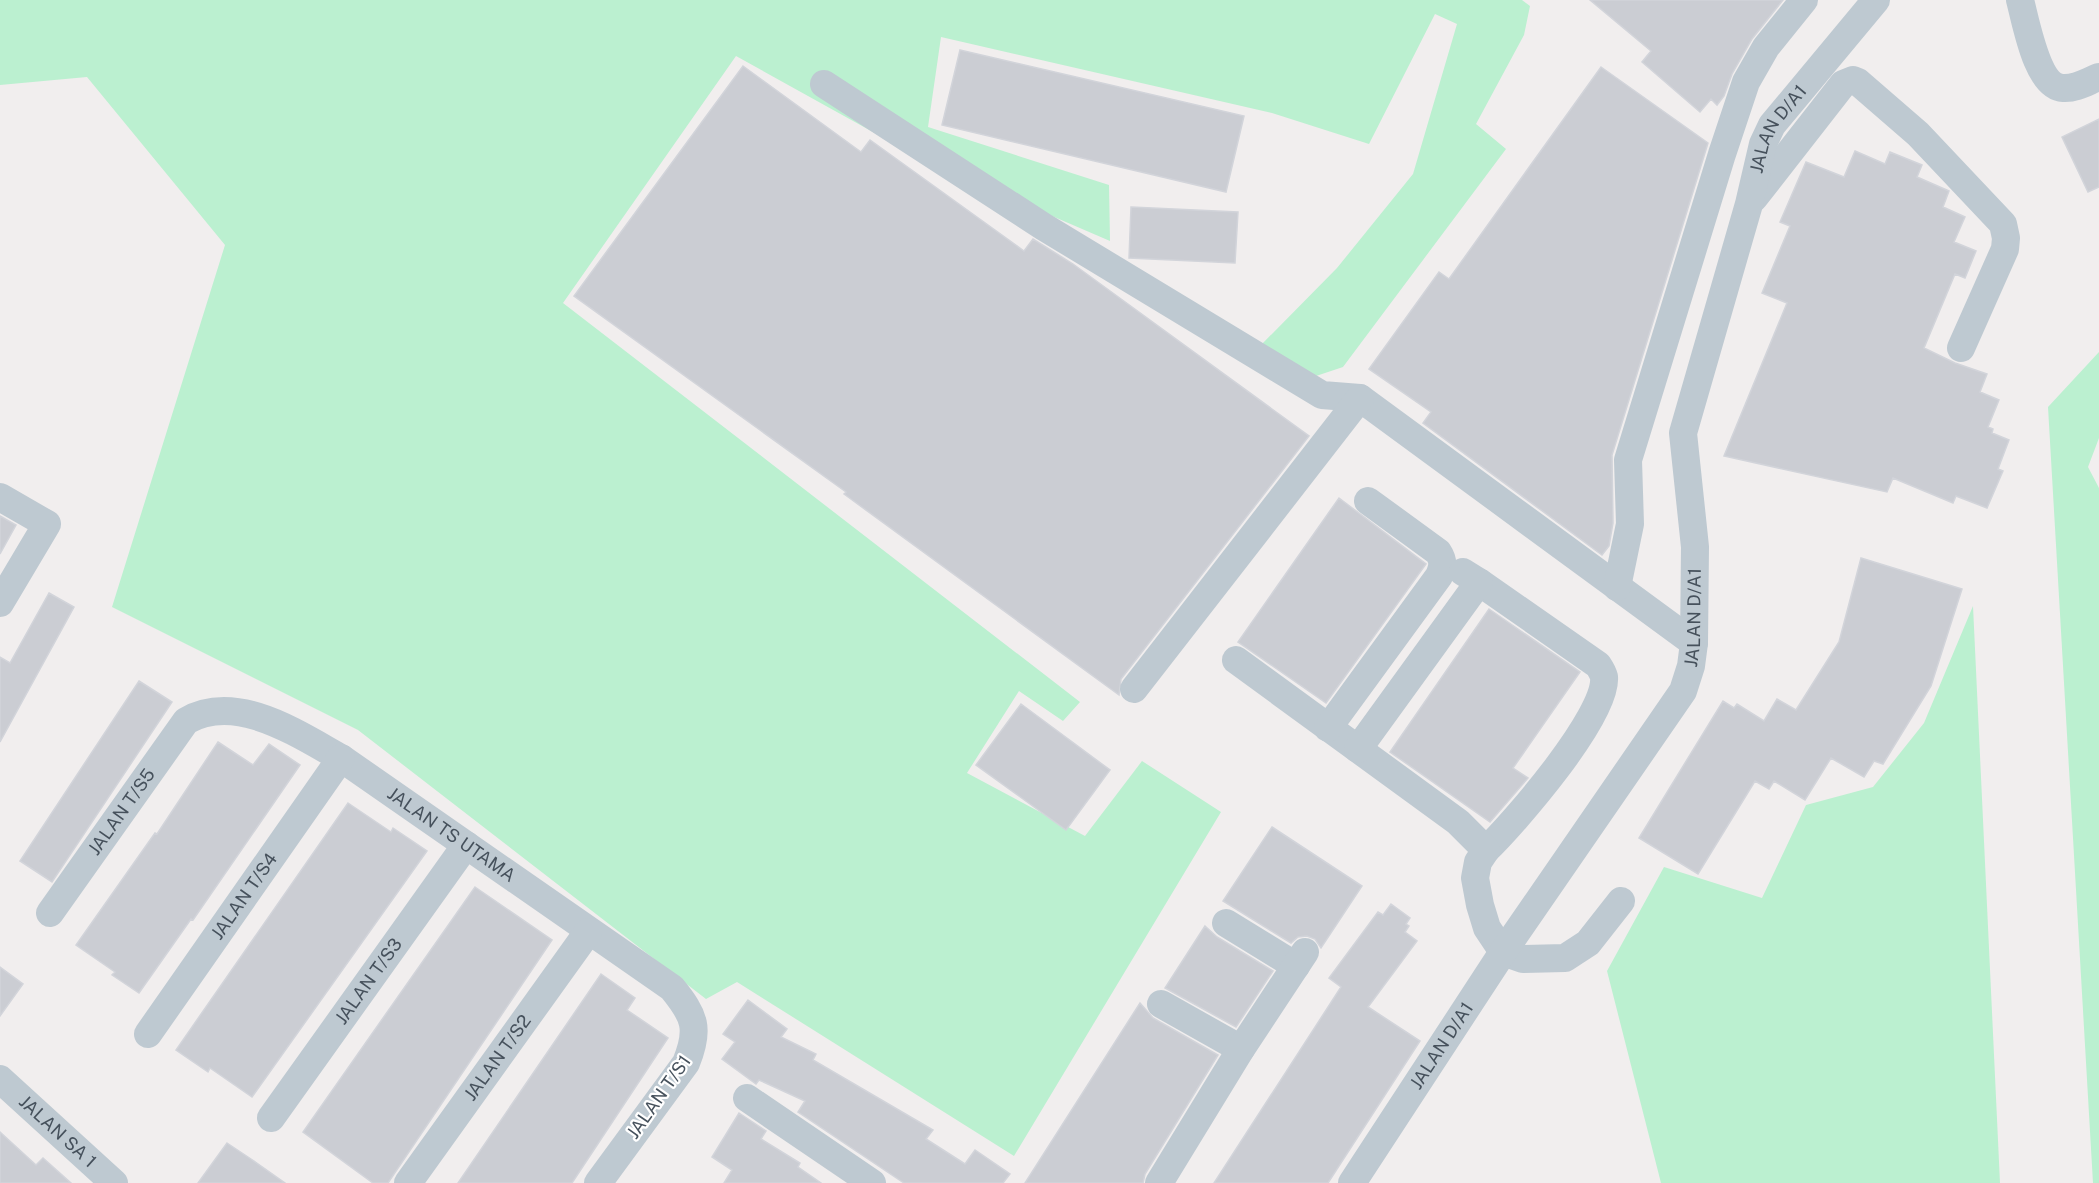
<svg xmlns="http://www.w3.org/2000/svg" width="2099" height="1183" viewBox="0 0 2099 1183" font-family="'Public Sans',sans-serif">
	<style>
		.green { fill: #bbf0d0 }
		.building { fill: #cbcdd3; stroke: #d2d4da; stroke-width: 1.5 }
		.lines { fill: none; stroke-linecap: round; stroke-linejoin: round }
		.minor { stroke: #bec9d1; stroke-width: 28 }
		.labels { text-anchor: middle; stroke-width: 4.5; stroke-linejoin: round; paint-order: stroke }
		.street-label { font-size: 18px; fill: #46515c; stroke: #fff }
	</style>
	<rect width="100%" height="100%" fill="#f1eeee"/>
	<path class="green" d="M0,0H1522L1530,6L1524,35L1476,124L1506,149L1343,367L1301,381L1261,345L1337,268L1413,174L1457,24L1435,14L1369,144L1272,113L941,37L928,127L1109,185L1110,241L927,162L736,56L563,303L1080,702L1063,721L1019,691L967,773L1085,836L1142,761L1221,812L1014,1156L737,982L706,999L358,730L112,607L225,245L87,77L0,85Z
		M2099,352V438L2088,467L2099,488V1183H2093L2048,407Z
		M1973,606L2000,1183H1661L1607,971L1664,867L1762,898L1806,805L1873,787L1924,723Z"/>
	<path class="building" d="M1590,0H1783L1752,39L1732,74L1724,96L1717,105L1711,99L1700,112L1642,62L1651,51Z
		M960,50L1244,116L1226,192L942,125Z
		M743,66L861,152L870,140L1024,251L1033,239L1073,264L1309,436L1121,679L1119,695L844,494L846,492L574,296Z
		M1601,67L1708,143L1612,455L1613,523L1609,546L1602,555L1423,423L1431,412L1369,369L1439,272L1449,279Z
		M2099,119V187L2088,192L2062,137Z
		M1855,151L1885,164L1890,152L1922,165L1917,177L1949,191L1943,207L1965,217L1954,242L1976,251L1965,278L1955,274L1924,348L1955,363L1987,374L1980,392L1999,400L1988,427L1993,429L1992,433L2009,440L1998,469L2003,471L1987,508L1956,496L1953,503L1893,478L1887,492L1724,456L1787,303L1762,293L1790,226L1780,222L1806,162L1844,177Z
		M1131,207L1238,212L1235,263L1129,258Z
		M1339,498L1426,564L1326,703L1238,642Z
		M0,516L16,525L0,554Z
		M1861,558L1962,589L1931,686L1883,764L1874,761L1864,777L1831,758L1805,800L1774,781L1769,789L1755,781L1698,874L1639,838L1723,701L1734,708L1737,704L1764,721L1777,699L1796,710L1839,642Z
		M49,593L74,607L0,742V657L10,663Z
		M1489,609L1580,672L1513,768L1528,778L1490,822L1390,752Z
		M139,681L172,702L52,882L20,861Z
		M1021,704L1110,770L1066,830L976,765Z
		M218,742L253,765L269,744L300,765L193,920L191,919L139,993L112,975L115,972L76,945L155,833L157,834Z
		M348,803L391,832L393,828L427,851L252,1097L210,1068L208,1072L176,1050Z
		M1272,827L1362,886L1321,948L1315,939L1307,936L1298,937L1291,943L1223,901Z
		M475,887L552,940L388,1183H373L303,1132Z
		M1391,904L1410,918L1406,924L1409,926L1405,932L1417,941L1368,1007L1420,1041L1328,1183H1214L1341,987L1329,978L1378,912L1383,915Z
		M1205,926L1217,937L1273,971L1236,1027L1165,988Z
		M0,967L23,984L0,1016Z
		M601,974L635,998L627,1010L668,1038L572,1183H458Z
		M748,1000L787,1029L781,1037L816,1054L813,1060L933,1130L926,1139L965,1164L975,1150L1010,1174L1003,1183H904L798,1112L805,1101L759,1080L756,1084L722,1059L735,1042L723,1034Z
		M1140,1003L1153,1018L1218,1055L1145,1174L1143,1183H1025Z
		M739,1113L766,1131L761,1139L800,1163L798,1167L821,1183H724L732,1170L712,1157Z
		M0,1132L36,1165L43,1158L71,1183H0Z
		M227,1143L251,1159L285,1183H198Z"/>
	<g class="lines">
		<g class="minor">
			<path d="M2020,0C2026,22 2037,87 2063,88C2076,89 2088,81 2099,77"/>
			<path d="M824,84L1044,227L1322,395L1360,398L1694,643"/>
			<path d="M1754,198L1843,84L1853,80L1858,82L1918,134L2003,224L2006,238L2005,249L1961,348"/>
			<path d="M0,497L47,524L0,603"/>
			<path d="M1479,582L1598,665C1600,668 1603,673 1604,677C1608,715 1514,823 1486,850"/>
			<path d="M1617,587L1630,524L1628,460L1722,154L1746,82L1766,47L1804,0"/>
			<path d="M1236,660L1458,822L1486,850L1478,862L1475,878L1480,905L1487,928L1503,952L1523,959L1565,958L1588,943L1621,901"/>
			<path d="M1134,689L1360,398"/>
			<path d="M1328,728L1439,576C1443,566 1444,561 1438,552L1368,501"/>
			<path d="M1358,749L1479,582L1463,572"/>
			<path id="s1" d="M50,913L186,721C236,692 296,733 341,758L672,988C695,1016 700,1029 686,1063L598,1183"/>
			<path d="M1226,923L1296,966"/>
			<path d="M1161,1004L1241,1049"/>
			<path id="s2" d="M148,1034L341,758"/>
			<path id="s3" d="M0,1079L114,1183"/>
			<path d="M747,1098L872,1183"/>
			<path id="s4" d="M271,1118L466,845"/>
			<path id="s5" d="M408,1183L588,932"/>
			<path d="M1159,1183L1241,1049L1305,952"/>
			<path id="s6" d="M1352,1183L1503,952L1683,691L1691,666L1694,643L1695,547L1683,433L1749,204L1763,144L1772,125L1876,0"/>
		</g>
	</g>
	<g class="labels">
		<g class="street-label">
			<text dy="6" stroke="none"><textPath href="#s6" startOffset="1173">JALAN D/A1</textPath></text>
			<text dy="6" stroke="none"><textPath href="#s6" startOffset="668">JALAN D/A1</textPath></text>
			<text dy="6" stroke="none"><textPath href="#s1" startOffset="124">JALAN T/S5</textPath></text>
			<text dy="6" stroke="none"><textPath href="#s1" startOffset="537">JALAN TS UTAMA</textPath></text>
			<text dy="6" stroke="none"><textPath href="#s2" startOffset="168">JALAN T/S4</textPath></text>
			<text dy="6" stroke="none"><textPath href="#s4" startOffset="168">JALAN T/S3</textPath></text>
			<text dy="6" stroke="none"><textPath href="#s6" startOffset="164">JALAN D/A1</textPath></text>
			<text dy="6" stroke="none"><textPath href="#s5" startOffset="154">JALAN T/S2</textPath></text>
			<text transform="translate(659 1097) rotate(-55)" y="6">JALAN T/S1</text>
			<text dy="6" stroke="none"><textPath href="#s3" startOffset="78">JALAN SA 1</textPath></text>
		</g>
	</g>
</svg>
